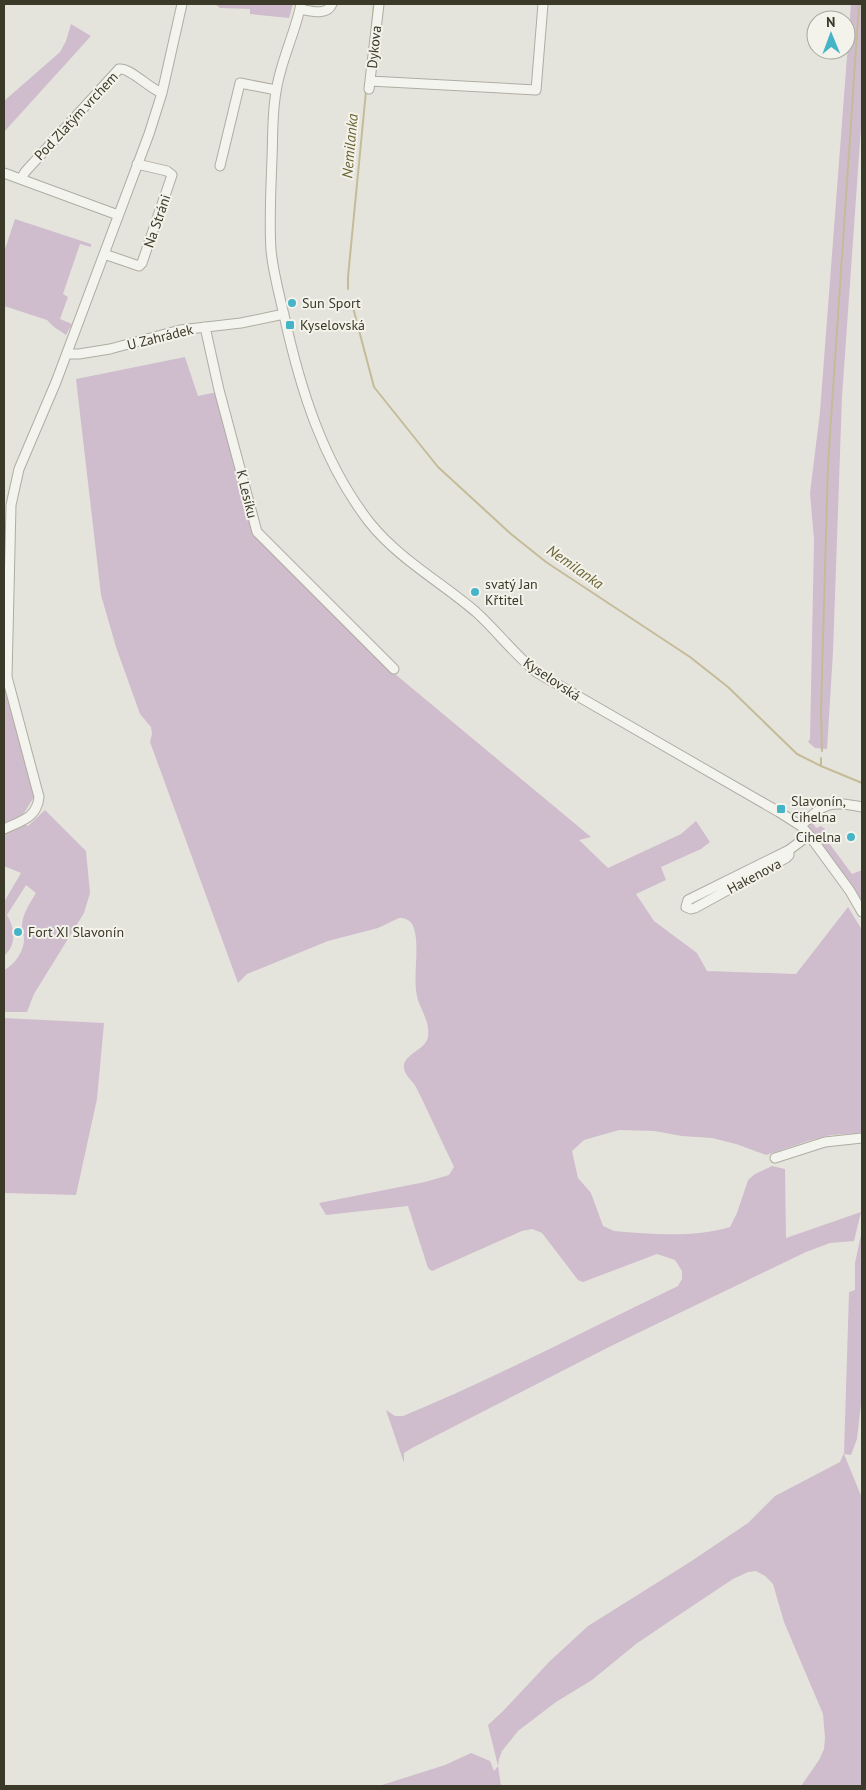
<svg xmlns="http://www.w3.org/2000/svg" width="866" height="1790" viewBox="0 0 866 1790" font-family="'PT Sans',sans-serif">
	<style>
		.green { fill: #cfbdce }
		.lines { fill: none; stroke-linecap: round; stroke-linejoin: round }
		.stream { stroke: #c4bc98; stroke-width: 2 }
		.minor-casing { stroke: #afada2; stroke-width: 11 }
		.minor { stroke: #f4f4ee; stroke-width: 9 }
		.poi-dot { fill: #45b4c7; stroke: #f3f2eb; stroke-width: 2 }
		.labels { text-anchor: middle; stroke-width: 4; stroke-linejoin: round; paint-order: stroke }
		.street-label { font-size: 14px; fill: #3b3927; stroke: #f3f2eb }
		.poi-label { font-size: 14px; fill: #3b3927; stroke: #f3f2eb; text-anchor: start }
		.water-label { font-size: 15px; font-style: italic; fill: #6c6433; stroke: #f3f2eb }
	</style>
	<rect width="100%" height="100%" fill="#e5e4dc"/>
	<path class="green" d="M215,4H293L289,18L250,14V9L220,8Z
		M851,4H862V113L842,397L833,652L827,749L815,748L808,742L810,739L814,540L810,493L820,412Z
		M71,24L91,36L4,132V101L60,52L66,41Z
		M15,219L91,244V247L80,244L63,294L68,297L60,319L72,324L66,335L54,327L47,320L4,306V252Z
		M185,357L198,396L217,392L254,533L383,664L591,837L579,840L608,868L681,834L696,821L710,842L701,849L661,867L666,880L636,894L654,921L697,953L707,971L796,974L848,907L862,930V1133L831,1135L808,1141L766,1155L736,1144L712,1138L682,1136L654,1131L619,1130L584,1140L572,1151L578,1178L591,1193L603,1226L614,1231C653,1234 692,1238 730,1227L737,1213L748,1180L755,1174L772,1166L785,1169L786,1238L861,1212L854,1241L830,1243L806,1252L611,1346L412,1448L404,1453V1463L386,1410L395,1416H403C497,1377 586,1330 678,1286L682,1279V1271L675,1260L657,1254L583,1282L578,1280L542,1233L532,1229L522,1231L432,1271L428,1268L408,1206L326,1215L319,1203L425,1182L449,1175L454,1167C441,1140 429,1113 416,1087C412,1080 405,1076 404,1068C402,1054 427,1050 428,1036C430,1023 422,1012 418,1000C411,978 422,943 412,924C409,919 404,918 399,918L378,928L328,941L247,974L238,983L150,742L152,734L151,727L140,714L116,647L101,595L76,379Z
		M5,686L34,797L22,816L24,824L28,826L45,810L86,851L90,893L84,913L34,994L27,1012H4V970C15,965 25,950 24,937C23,933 21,930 22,925C23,913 30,903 36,893L26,885L7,915C15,928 17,945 4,956V902L21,873L4,866V687Z
		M812,822L816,828L821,826L825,829L823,834L826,839L852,874L862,870V905L809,828L807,824Z
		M4,1018L104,1023L97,1099L76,1195L4,1193Z
		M862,1230V1395L857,1439L851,1455L844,1454L862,1498V1786H801L819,1760L824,1749L825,1738L823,1714L784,1622L773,1584L765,1576L756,1571L748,1572L733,1579L664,1625L636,1644L592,1680L556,1702L518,1731L502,1751L499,1759L498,1766L501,1786H379L445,1765L471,1753L490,1761L494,1771L498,1766L488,1725L503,1711L550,1661L588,1626L690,1562L748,1523L775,1496L840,1462L844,1453L849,1292L855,1290V1263Z"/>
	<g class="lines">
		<path class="stream" d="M372,26L374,4
			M348,289V277L366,91
			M351,300L374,387L438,467L511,534L546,562L690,657L728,687L797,754L821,766L862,783
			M822,751L821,710L828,464L859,4
			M821,766V758"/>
		<g class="minor-casing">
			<path id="minor" d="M301,4C295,34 280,62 276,92C272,114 273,136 272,158C271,188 269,220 271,250C273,272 279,293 284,315C300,388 323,463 370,523C399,559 441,582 476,612C497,631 514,654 536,672L779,812L801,826L809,835L850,891L862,912
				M300,9C311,11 327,16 332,4
				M370,81L536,90L543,4
				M369,89L379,4
				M220,166L240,83L276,90
				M4,173L118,215
				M21,179L25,172L119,69C129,67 150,89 162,93
				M104,254L139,266L142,263L172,175L167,171L137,164
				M205,327L219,390L257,532L394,669
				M67,354H79L110,349L180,330L241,323L284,314
				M801,826C825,802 829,801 862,807
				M4,829C21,821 37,818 39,797L7,677L11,505L19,469L56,382L149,134L162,93L182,4
				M789,850V855L786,858L695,908L691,909L686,907L688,900L789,850L809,835
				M775,1158L825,1142L862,1138"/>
		</g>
		<use href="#minor" class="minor"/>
	</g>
	<g class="poi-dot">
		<circle cx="292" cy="303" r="5"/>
		<rect x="285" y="320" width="10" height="10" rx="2.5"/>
		<circle cx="475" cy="592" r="5"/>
		<rect x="776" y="804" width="10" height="10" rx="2.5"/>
		<circle cx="851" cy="837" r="5"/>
		<circle cx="18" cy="932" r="5"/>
	</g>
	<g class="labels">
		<g class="street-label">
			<text transform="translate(374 47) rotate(-84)" y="5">Dykova</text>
			<text transform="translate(76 116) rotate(-47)" y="5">Pod Zlatým vrchem</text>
			<text transform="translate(157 221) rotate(-71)" y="5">Na Stráni</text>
			<text transform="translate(160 337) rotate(-14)" y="5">U Zahrádek</text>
			<text transform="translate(247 494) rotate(76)" y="5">K Lesíku</text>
			<text transform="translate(552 679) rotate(34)" y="5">Kyselovská</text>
			<text transform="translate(754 876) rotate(-28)" y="5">Hakenova</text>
		</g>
		<g class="poi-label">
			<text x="302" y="308">Sun Sport</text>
			<text x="300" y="330">Kyselovská</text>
			<text x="485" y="589">svatý Jan<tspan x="485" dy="16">Křtitel</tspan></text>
			<text x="791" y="806">Slavonín,<tspan x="791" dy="16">Cihelna</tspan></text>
			<text x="841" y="842" text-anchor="end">Cihelna</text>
			<text x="28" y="937">Fort XI Slavonín</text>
		</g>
		<g class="water-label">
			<text transform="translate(350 146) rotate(-85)" y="5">Nemilanka</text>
			<text transform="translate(575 567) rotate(35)" y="5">Nemilanka</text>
		</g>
	</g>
	<rect width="866" height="1790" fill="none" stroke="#3b3927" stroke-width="10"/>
	<g transform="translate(831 35) rotate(359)"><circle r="24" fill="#f3f2eb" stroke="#a9a89d"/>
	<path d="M0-4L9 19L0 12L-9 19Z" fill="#45b4c7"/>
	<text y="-8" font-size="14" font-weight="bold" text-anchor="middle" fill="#3b3927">N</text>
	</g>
</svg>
